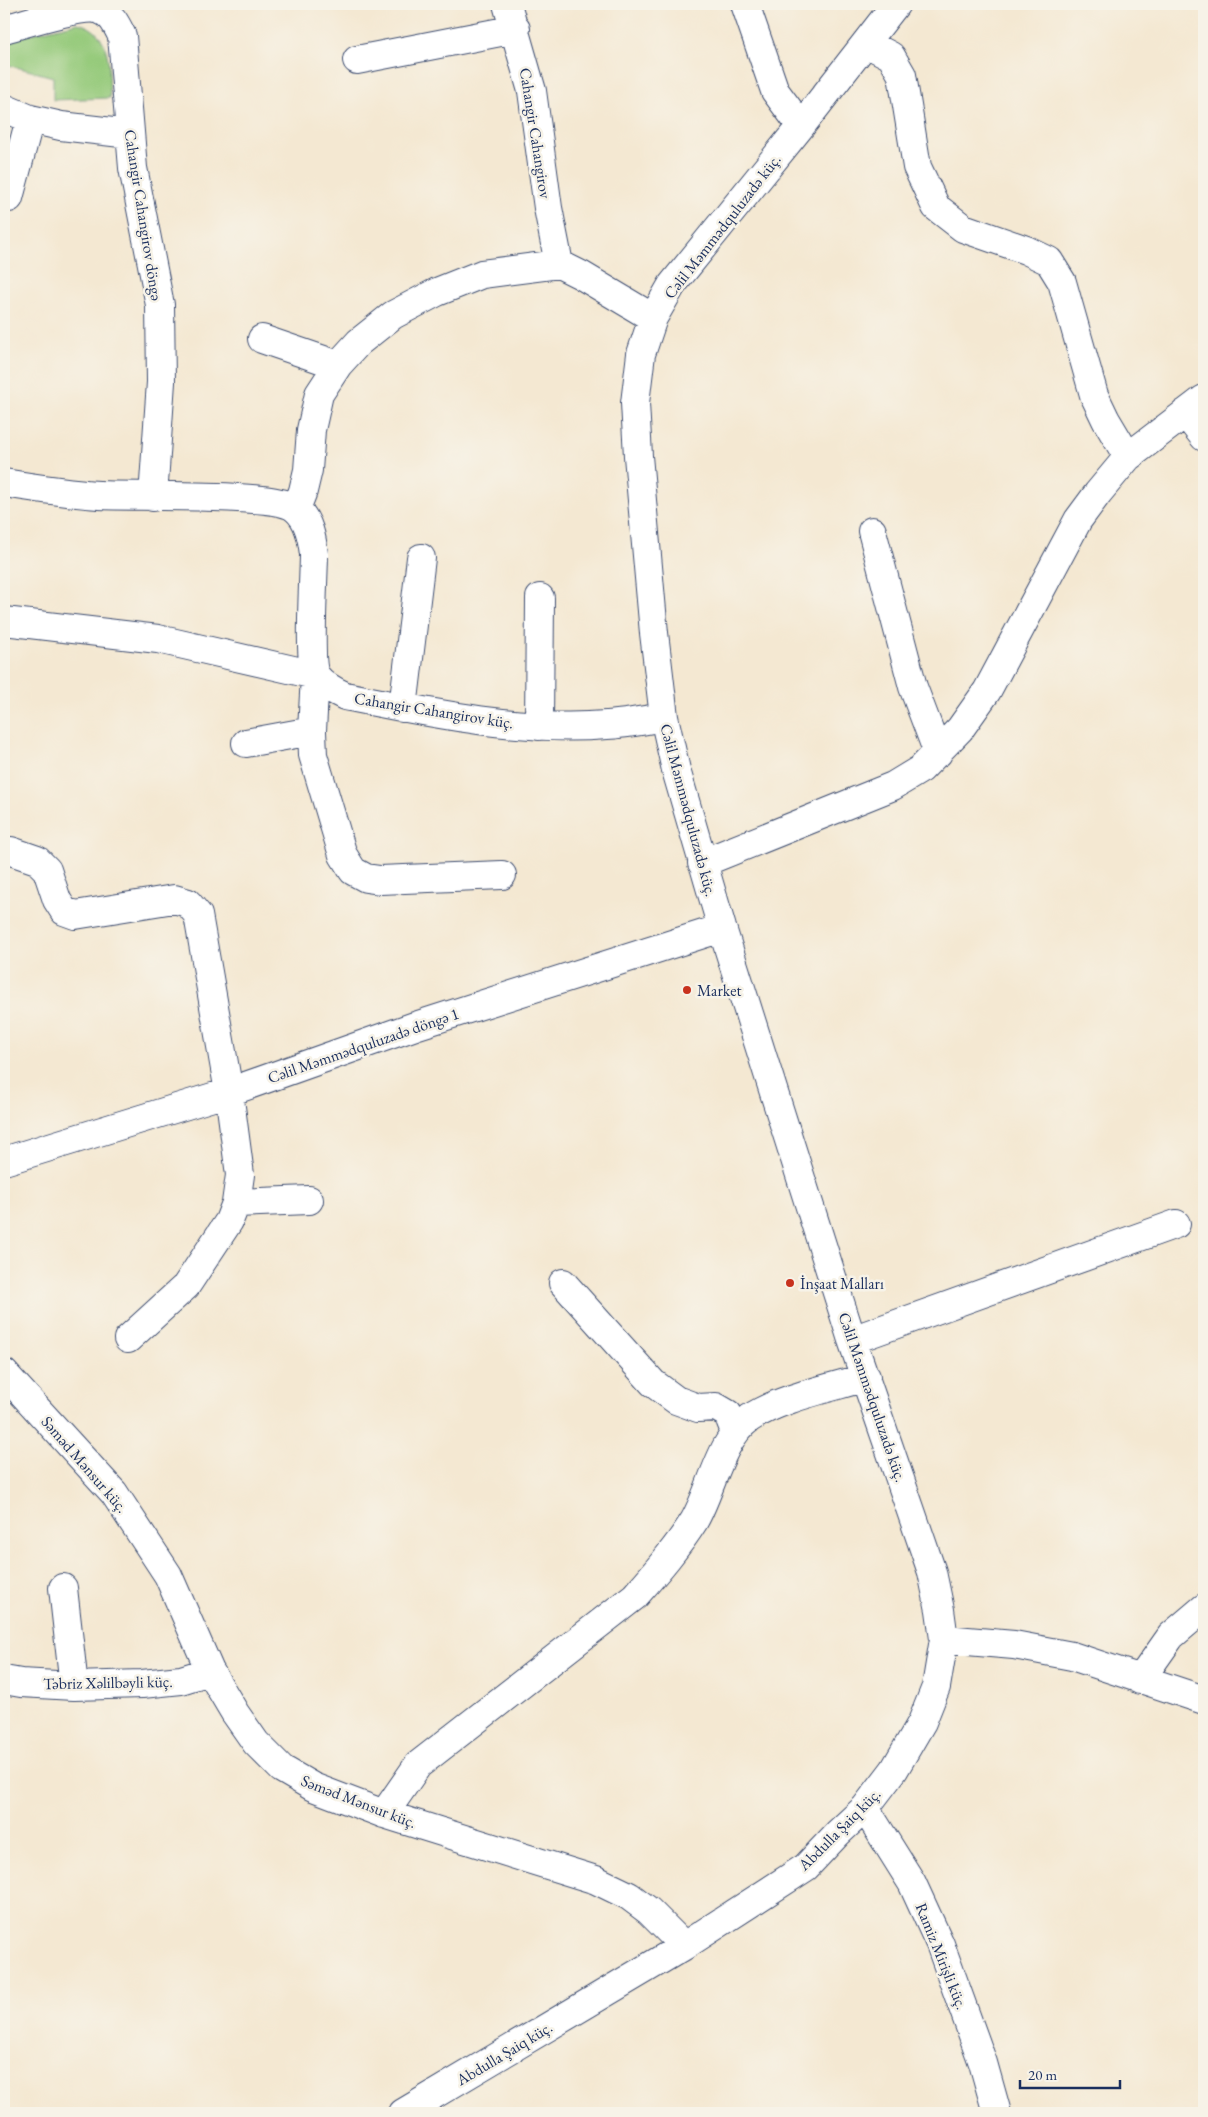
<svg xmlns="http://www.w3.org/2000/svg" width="1208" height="2117" viewBox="0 0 1208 2117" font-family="'EB Garamond',serif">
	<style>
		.green { fill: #96ca7c; stroke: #587c6d }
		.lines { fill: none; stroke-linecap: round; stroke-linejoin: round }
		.minor-casing { stroke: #3c4b6f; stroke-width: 30 }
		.minor { stroke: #fff; stroke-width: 28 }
		.poi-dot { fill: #c8321e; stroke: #f7f3e8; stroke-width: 2 }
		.labels { text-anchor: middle; stroke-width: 5; stroke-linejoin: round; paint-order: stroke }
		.street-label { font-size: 16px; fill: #1b2f5e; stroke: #f7f3e8 }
		.poi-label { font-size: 16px; fill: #1b2f5e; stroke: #f7f3e8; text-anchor: start }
	</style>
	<rect width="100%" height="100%" fill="#f7f3e8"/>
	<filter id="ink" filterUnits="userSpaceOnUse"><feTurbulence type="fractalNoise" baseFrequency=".02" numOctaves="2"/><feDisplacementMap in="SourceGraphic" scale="10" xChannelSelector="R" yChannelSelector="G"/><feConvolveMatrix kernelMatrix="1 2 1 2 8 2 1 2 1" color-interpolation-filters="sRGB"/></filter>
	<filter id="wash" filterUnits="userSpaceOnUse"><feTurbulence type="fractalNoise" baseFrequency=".0096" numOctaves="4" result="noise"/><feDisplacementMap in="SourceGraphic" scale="20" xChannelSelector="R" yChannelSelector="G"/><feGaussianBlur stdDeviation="1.12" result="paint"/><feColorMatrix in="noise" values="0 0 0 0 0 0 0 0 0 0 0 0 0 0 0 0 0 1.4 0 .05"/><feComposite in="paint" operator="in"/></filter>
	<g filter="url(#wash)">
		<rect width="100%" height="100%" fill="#f4e8d2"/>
		<path class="green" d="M78,23C114,32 108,69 110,98L53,100V77L5,64L4,66V40Z"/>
	</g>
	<g filter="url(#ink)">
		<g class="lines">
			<g class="minor-casing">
				<path id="minor" d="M507,4L532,91L548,208L559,264
					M745,4L775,91L801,126
					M896,4L801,126L672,285L653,318L641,354L635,403L638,456L654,633L664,717L676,770L722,928L852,1340L932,1572L940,1610L944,1639
					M4,29C23,24 84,4 100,10C112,14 117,26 122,36L133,168L160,305L161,382L153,497
					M866,43L891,56L902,75L917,167L936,207L963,228L1026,250L1049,261L1062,282L1094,395L1106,420L1128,457
					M357,60L516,29
					M4,108L30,119L61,126L130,134
					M9,198L30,119
					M262,339L338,365
					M1185,413L1204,437
					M4,483C35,488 67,493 99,495C133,497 277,492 296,509C309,520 312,539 314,554C314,574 308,663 316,676C323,685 334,691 345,696C430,713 519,732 607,725C626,724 645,720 664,717
					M296,509L303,491L308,470L311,430L319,394L338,365L359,342L393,315L437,292L482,274L559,264L581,275L653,318
					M872,531L913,687L938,753
					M4,621L158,639L315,675L312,731L313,755L343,855L353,871L366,878L380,880L502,875
					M403,708L421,558
					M539,726L540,598
					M246,743L312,731
					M11,851L37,860L47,870L57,900L64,911L75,915L174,899L188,903L198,915L229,1092L240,1175L236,1203L229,1221L186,1286L128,1339
					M702,863L893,786L921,769L960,729L987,691L1078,520L1098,493L1128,457L1204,399
					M4,1161L229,1092L415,1026L722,928
					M236,1203L309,1200
					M563,1283L653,1383L676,1400L698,1408L716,1407L728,1414L735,1432
					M852,1340L1176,1224
					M4,1373L114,1493L168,1575L210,1671L235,1713L256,1743L282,1769L313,1787L384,1814L596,1880L629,1896L649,1911L684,1946
					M63,1588L74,1686
					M4,1680L21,1683L74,1686L142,1684L181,1680L210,1671
					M1140,1680L1171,1636L1204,1608
					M865,1808L912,1883L940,1944L983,2063L997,2113
					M384,1814L418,1765L635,1596C655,1573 677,1548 694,1521C712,1490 720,1439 750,1418C780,1398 831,1388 866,1377
					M403,2113L684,1946L806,1867L838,1833L865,1808L894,1770L922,1722L936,1687L944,1639L1014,1645L1072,1656L1204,1700"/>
			</g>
			<use href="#minor" class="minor"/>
		</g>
	</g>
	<g class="poi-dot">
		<circle cx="687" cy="990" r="5"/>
		<circle cx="790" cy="1283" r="5"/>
	</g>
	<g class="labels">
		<g class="street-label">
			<text transform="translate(536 133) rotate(81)" y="6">Cahangir Cahangirov</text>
			<text transform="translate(144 215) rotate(81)" y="6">Cahangir Cahangirov döngə</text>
			<text transform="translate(722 226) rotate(-52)" y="6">Cəlil Məmmədquluzadə küç.</text>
			<text transform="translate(434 710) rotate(9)" y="6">Cahangir Cahangirov küç.</text>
			<text transform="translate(689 810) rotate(75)" y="6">Cəlil Məmmədquluzadə küç.</text>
			<text transform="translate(363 1045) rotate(-19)" y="6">Cəlil Məmmədquluzadə döngə 1</text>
			<text transform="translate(873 1397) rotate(71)" y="6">Cəlil Məmmədquluzadə küç.</text>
			<text transform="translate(85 1464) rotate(49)" y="6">Səməd Mənsur küç.</text>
			<text transform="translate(108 1682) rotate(-1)" y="6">Təbriz Xəlilbəyli küç.</text>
			<text transform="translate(359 1801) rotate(21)" y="6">Səməd Mənsur küç.</text>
			<text transform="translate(839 1829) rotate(-45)" y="6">Abdulla Şaiq küç.</text>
			<text transform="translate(942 1956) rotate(68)" y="6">Ramiz Mirişli küç.</text>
			<text transform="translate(504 2053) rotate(-31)" y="6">Abdulla Şaiq küç.</text>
		</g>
		<g class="poi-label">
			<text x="697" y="996">Market</text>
			<text x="800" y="1289">İnşaat Malları</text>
		</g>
	</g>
	<rect width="1208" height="2117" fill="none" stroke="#f7f3e8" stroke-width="20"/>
	<path d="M1020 2080v8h100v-8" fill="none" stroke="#1b2f5e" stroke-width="2.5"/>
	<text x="1028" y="2080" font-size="15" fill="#1b2f5e" stroke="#f7f3e8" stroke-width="4" paint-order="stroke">20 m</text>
</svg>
